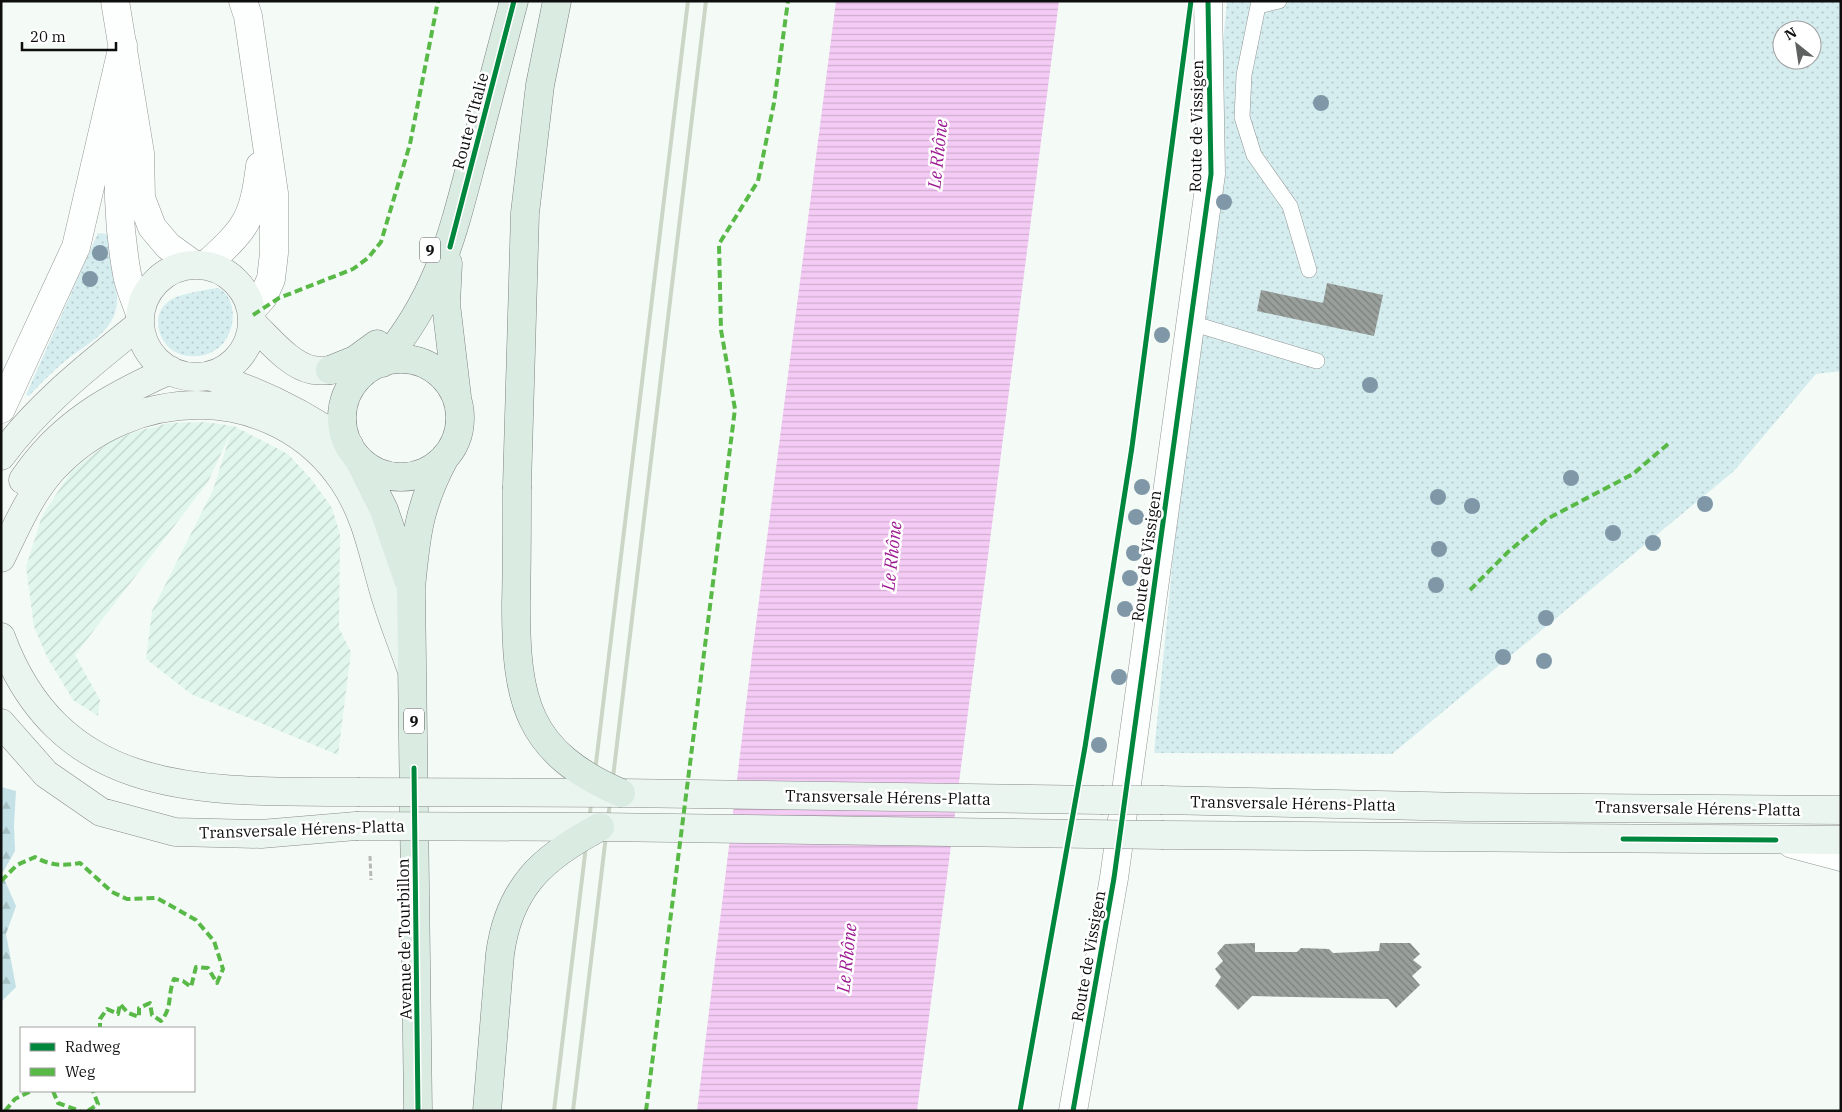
<svg xmlns="http://www.w3.org/2000/svg" width="1842" height="1112" viewBox="0 0 1842 1112" font-family="'IBM Plex Serif',serif">
	<style>
		.farmland { fill: url(#farmland-furrows) }
		.grass { fill: url(#grass-dots); fill-rule: evenodd }
		.forest { fill: url(#forest-firs) }
		.water { fill: url(#water-rules) }
		.building { fill: url(#building-back-hatch) }
		.lines { fill: none; stroke-linecap: round; stroke-linejoin: round }
		.service-casing { stroke: #929593; stroke-width: 16 }
		.minor-casing { stroke: #929593; stroke-width: 29 }
		.tertiary-casing { stroke: #929593; stroke-width: 29 }
		.secondary-casing { stroke: #888b8a; stroke-width: 29 }
		.primary-casing { stroke: #7f8280; stroke-width: 29 }
		.path { stroke: #b7b8b7; stroke-width: 3; stroke-dasharray: 5 2.5; stroke-linecap: butt }
		.service { stroke: #fdfefe; stroke-width: 15 }
		.minor { stroke: #fdfefe; stroke-width: 28 }
		.tertiary { stroke: #fdfefe; stroke-width: 28 }
		.secondary { stroke: #ebf5f0; stroke-width: 28 }
		.primary { stroke: #daece2; stroke-width: 28 }
		.rail { stroke: #ccd6c6; stroke-width: 4 }
		.secondary-bridge-casing { stroke: #888b8a; stroke-width: 29; stroke-linecap: butt }
		.primary-bridge-casing { stroke: #7f8280; stroke-width: 29; stroke-linecap: butt }
		.secondary-bridge { stroke: #ebf5f0; stroke-width: 28 }
		.primary-bridge { stroke: #daece2; stroke-width: 28 }
		.quiet { stroke: #58b947; stroke-width: 4; stroke-dasharray: 8 4; stroke-linecap: butt }
		.cycleway-casing { stroke: #fff; stroke-width: 8 }
		.cycleway { stroke: #00873e; stroke-width: 5 }
		.tree { fill: #7f97a7 }
		.labels { text-anchor: middle; stroke-width: 5; stroke-linejoin: round; paint-order: stroke }
		.shield { fill: #fff; stroke: #565656; stroke-width: 1 }
		.shield-label { font-size: 15px; font-weight: bold; fill: #0e0e0e }
		.street-label { font-size: 16px; fill: #0e0e0e; stroke: #fff }
		.water-label { font-size: 18px; font-style: italic; fill: #9d1b92; stroke: #fff }
	</style>
	<defs>
		<pattern id="farmland-furrows" width="10" height="10" patternUnits="userSpaceOnUse" patternTransform="scale(1.25)"><rect width="10" height="10" fill="#e1f7ed"/><path d="M-1 1l2-2M0 10L10 0M9 11l2-2" fill="none" stroke="#c0d3ca"/></pattern>
		<pattern id="grass-dots" width="8" height="8" patternUnits="userSpaceOnUse" patternTransform="scale(1.25)"><rect width="8" height="8" fill="#d5edef"/><path d="M2 2h.1M6 6h.1" fill="none" stroke="#b6cacc" stroke-width="1.8" stroke-linecap="round"/></pattern>
		<pattern id="forest-firs" width="22" height="20" patternUnits="userSpaceOnUse" patternTransform="scale(1.25)"><rect width="22" height="20" fill="#c3e1e6"/><path d="M5 1l3.5 6h-7zM16 11l3.5 6h-7z" fill="#a6c0c4"/></pattern>
		<pattern id="water-rules" width="6" height="5" patternUnits="userSpaceOnUse" patternTransform="scale(1.25)"><rect width="6" height="5" fill="#f4cbf4"/><path d="M0 2.5h6" fill="none" stroke="#d0add0"/></pattern>
		<pattern id="building-back-hatch" width="6" height="6" patternUnits="userSpaceOnUse" patternTransform="scale(1.25)"><rect width="6" height="6" fill="#999f9b"/><path d="M-1 5l2 2M0 0l6 6M5-1l2 2" fill="none" stroke="#7b807d"/></pattern>
	</defs>
	<rect width="100%" height="100%" fill="#f4fbf7"/>
	<path class="farmland" d="M205,422L234,426L288,454L312,480L332,508L340,534L339,628L351,652L338,755L191,694L146,659L152,611L213,490L231,432L208,482L75,655L100,700L98,716L73,700L47,657L34,627L26,567L42,516L72,470L110,442L134,432L169,423Z"/>
	<path class="grass" d="M1227,1H1841V371L1816,374L1734,471L1392,754L1154,753ZM1782,30H1812V60H1782Z
		M98,233L107,234C110,254 118,283 117,303C114,333 86,344 65,361C52,372 40,384 29,396L26,395Z
		M217,288C245,297 237,366 183,355C160,350 148,316 169,301C178,294 205,290 217,288Z"/>
	<path class="forest" d="M1,787L16,791L14,825L15,851L2,874L16,906L6,934L16,987L1,1002Z"/>
	<path class="water" d="M836,1H1059L917,1111H697L752,655Z"/>
	<path class="building" d="M1327,283L1383,295L1374,336L1257,311L1261,290L1323,303Z
		M1255,943V952H1297L1301,948L1329,949L1333,953L1379,951L1380,943H1410L1420,954L1413,960L1422,967L1412,976L1420,985L1396,1008L1388,999L1252,996L1238,1010L1215,986L1221,977L1215,969L1223,961L1217,953L1225,944Z"/>
	<g class="lines">
		<g class="service-casing">
			<path id="service" d="M1259,1L1244,75L1242,117L1254,155L1290,206L1309,270
				M1258,6L1279,1
				M1191,323L1317,361"/>
		</g>
		<g class="minor-casing">
			<path id="minor" d="M1792,844L1841,857
				M1073,1111L1114,878L1211,174L1208,1"/>
		</g>
		<g class="tertiary-casing">
			<path id="tertiary" d="M115,1L140,153L141,198L152,227L168,246L193,264
				M243,1L248,16L274,193V253L271,279L263,297L252,309
				M127,129C113,165 120,236 127,274C129,287 136,301 140,314
				M206,265C246,228 253,221 260,166
				M1,409L76,247L123,45"/>
		</g>
		<g class="secondary-casing">
			<path id="secondary" d="M140 321a56 56 0 1 1 112 0a56 56 0 1 1-112 0Z
				M253,324C269,339 290,366 313,370C326,372 339,369 352,367
				M209,376C260,391 305,414 349,445
				M1,456C40,403 90,365 140,324
				M23,480C60,424 110,397 170,370
				M1,558C16,528 29,496 52,470C131,383 276,380 344,482C366,515 372,550 383,588C390,614 401,640 410,666
				M1,637C62,802 209,791 357,792
				M1,723L46,774L101,812L175,832L261,834L356,826
				M621,793L1101,800
				M1163,800L1466,807L1841,810
				M1164,835L1841,840"/>
		</g>
		<g class="primary-casing">
			<path id="primary" d="M448,263L446,304L457,397
				M342 418a59 59 0 1 1 118 0a59 59 0 1 1-118 0Z
				M382,363C440,295 453,232 475,149C488,100 501,50 514,1
				M330,370L355,360L377,344
				M359,460L384,510L408,580
				M517,486L525,213L540,85L557,1
				M418,1111L411,588C416,535 419,505 445,457"/>
		</g>
		<path class="path" d="M370,856L371,880"/>
		<use href="#service" class="service"/>
		<use href="#minor" class="minor"/>
		<use href="#tertiary" class="tertiary"/>
		<use href="#secondary" class="secondary"/>
		<use href="#primary" class="primary"/>
		<path class="rail" d="M554,1111L688,1
			M573,1111L706,1"/>
		<g class="secondary-bridge-casing">
			<path id="secondary-bridge" d="M357,792L621,793
				M1101,800H1163
				M356,826L600,827L1164,835"/>
		</g>
		<g class="primary-bridge-casing">
			<path id="primary-bridge" d="M517,486C517,526 517,565 516,604C516,700 526,752 621,793
				M487,1111L500,954C509,887 543,857 600,827"/>
		</g>
		<use href="#secondary-bridge" class="secondary-bridge"/>
		<use href="#primary-bridge" class="primary-bridge"/>
		<path class="quiet" d="M253,315L279,298L353,269L368,258L381,242L410,144L438,1
			M1470,590L1508,552L1547,519L1633,474L1668,444
			M1,881L17,865L35,857C51,866 63,866 80,863L112,892L127,899L157,898L196,920L214,941L223,969L217,983L208,968L196,967L191,987L183,981L174,979C167,996 173,1007 161,1021L152,1015L150,1003L139,1008V1017L128,1013L120,1004L118,1014L107,1009L100,1019V1028
			M53,1091L58,1103L80,1111
			M5,1111L15,1099L31,1091
			M88,1111L98,1104L93,1091
			M646,1111L735,409L721,330L719,244L758,181L774,103L788,1"/>
		<g class="cycleway-casing">
			<path id="cycleway" d="M450,247L514,1
				M414,768L418,1111
				M1623,839L1776,840
				M1020,1111L1085,747L1132,447L1191,1
				M1073,1111L1114,878L1211,174L1208,1"/>
		</g>
		<use href="#cycleway" class="cycleway"/>
	</g>
	<g class="tree">
		<circle cx="1321" cy="103" r="8"/>
		<circle cx="1224" cy="202" r="8"/>
		<circle cx="100" cy="253" r="8"/>
		<circle cx="90" cy="279" r="8"/>
		<circle cx="1162" cy="335" r="8"/>
		<circle cx="1370" cy="385" r="8"/>
		<circle cx="1571" cy="478" r="8"/>
		<circle cx="1142" cy="487" r="8"/>
		<circle cx="1438" cy="497" r="8"/>
		<circle cx="1705" cy="504" r="8"/>
		<circle cx="1472" cy="506" r="8"/>
		<circle cx="1136" cy="517" r="8"/>
		<circle cx="1613" cy="533" r="8"/>
		<circle cx="1653" cy="543" r="8"/>
		<circle cx="1439" cy="549" r="8"/>
		<circle cx="1134" cy="553" r="8"/>
		<circle cx="1130" cy="578" r="8"/>
		<circle cx="1436" cy="585" r="8"/>
		<circle cx="1125" cy="609" r="8"/>
		<circle cx="1546" cy="618" r="8"/>
		<circle cx="1503" cy="657" r="8"/>
		<circle cx="1544" cy="661" r="8"/>
		<circle cx="1119" cy="677" r="8"/>
		<circle cx="1099" cy="745" r="8"/>
	</g>
	<g class="labels">
		<g class="shield">
			<rect x="420" y="237.5" width="20" height="25" rx="4"/>
			<rect x="404" y="708.5" width="20" height="25" rx="4"/>
		</g>
		<g class="shield-label">
			<text x="430" y="255">9</text>
			<text x="414" y="726">9</text>
		</g>
		<g class="street-label">
			<text transform="translate(470 121) rotate(-75)" y="6">Route d'Italie</text>
			<text transform="translate(1196 126) rotate(-89)" y="6">Route de Vissigen</text>
			<text transform="translate(1146 556) rotate(-82)" y="6">Route de Vissigen</text>
			<text transform="translate(888 797) rotate(1)" y="6">Transversale Hérens-Platta</text>
			<text transform="translate(1293 803) rotate(1)" y="6">Transversale Hérens-Platta</text>
			<text transform="translate(1698 808) rotate(1)" y="6">Transversale Hérens-Platta</text>
			<text transform="translate(302 829) rotate(-2)" y="6">Transversale Hérens-Platta</text>
			<text transform="translate(404 939) rotate(-91)" y="6">Avenue de Tourbillon</text>
			<text transform="translate(1088 956) rotate(-80)" y="6">Route de Vissigen</text>
		</g>
		<g class="water-label">
			<text transform="translate(938 154) rotate(-84)" y="6">Le Rhône</text>
			<text transform="translate(892 556) rotate(-84)" y="6">Le Rhône</text>
			<text transform="translate(847 958) rotate(-84)" y="6">Le Rhône</text>
		</g>
	</g>
	<rect width="1842" height="1112" fill="none" stroke="#0e0e0e" stroke-width="5"/>
	<rect x="20" y="1027" width="175" height="65" fill="#ffffff" stroke="#9f9f9f"/>
	<rect x="30" y="1043" width="25" height="8" fill="#00873e" stroke="#9f9f9f"/>
	<text x="65" y="1052" font-size="15" fill="#0e0e0e">Radweg</text>
	<rect x="30" y="1068" width="25" height="8" fill="#58b947" stroke="#9f9f9f"/>
	<text x="65" y="1077" font-size="15" fill="#0e0e0e">Weg</text>
	<g transform="translate(1797 45) rotate(330)"><circle r="24" fill="#ffffff" stroke="#9f9f9f"/>
	<path d="M0-4L9 19L0 12L-9 19Z" fill="#5e6160"/>
	<text y="-8" font-size="14" font-weight="bold" text-anchor="middle" fill="#0e0e0e">N</text>
	</g>
	<path d="M22 42v8h94v-8" fill="none" stroke="#0e0e0e" stroke-width="2.5"/>
	<text x="30" y="42" font-size="15" fill="#0e0e0e" stroke="#ffffff" stroke-width="4" paint-order="stroke">20 m</text>
</svg>
